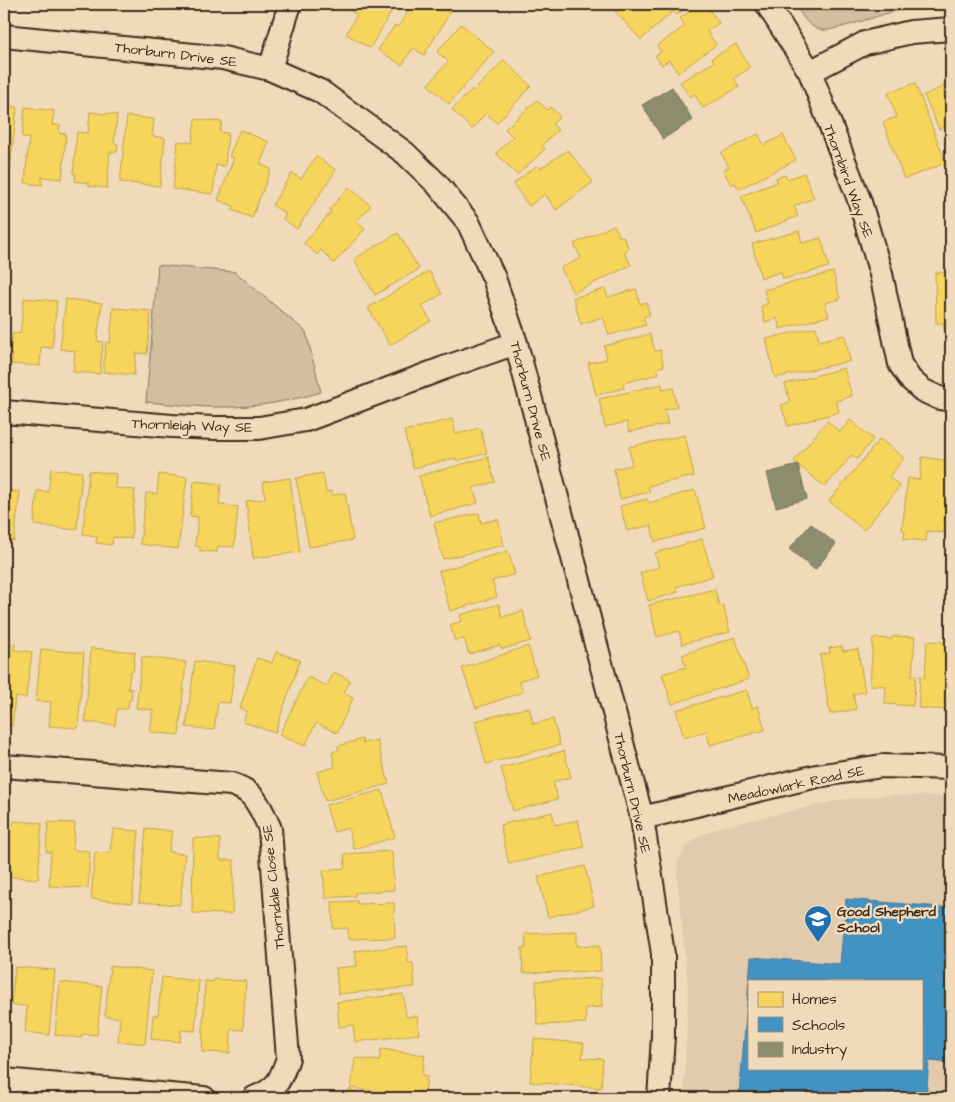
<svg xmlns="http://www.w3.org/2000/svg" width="955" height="1102" viewBox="0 0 955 1102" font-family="'Architects Daughter',sans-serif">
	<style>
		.built { fill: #e2cbac; fill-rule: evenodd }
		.green { fill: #d3bea0; stroke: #87745f }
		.homes { fill: #f6d55c; stroke: #bea249 }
		.schools { fill: #4393c3; stroke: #417492; fill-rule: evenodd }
		.industry { fill: #8c8c6e; stroke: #746f56 }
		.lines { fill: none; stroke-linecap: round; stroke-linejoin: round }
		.street-casing { stroke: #3b2a1e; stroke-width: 26 }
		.street { stroke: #f1dab9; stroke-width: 22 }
		.labels { text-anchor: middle; stroke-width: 5; stroke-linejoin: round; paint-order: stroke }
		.street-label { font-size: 14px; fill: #3b2a1e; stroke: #f1dab9 }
		.poi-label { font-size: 14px; font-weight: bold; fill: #3b2a1e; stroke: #f1dab9; text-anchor: start }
	</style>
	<rect width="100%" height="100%" fill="#f1dab9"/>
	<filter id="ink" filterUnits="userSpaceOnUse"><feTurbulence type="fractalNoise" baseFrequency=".02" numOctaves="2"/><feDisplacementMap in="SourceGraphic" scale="10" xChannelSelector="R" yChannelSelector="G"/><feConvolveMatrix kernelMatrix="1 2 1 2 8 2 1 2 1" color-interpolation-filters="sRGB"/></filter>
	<g filter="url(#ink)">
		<path class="built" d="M890,795L951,796V1098H684L688,987L677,876L678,861L685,848L696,838L717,828L839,800ZM749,981H921V1068H749Z"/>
		<path class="green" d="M794,4H949C928,5 908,8 888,13C874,17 832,32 821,30C807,27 802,14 794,4Z
			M158,265L235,272L306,332L321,392C290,401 259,407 227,407C200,408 173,404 146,402Z"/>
		<path class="homes" d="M349,4H396L370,48L346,34L357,15L347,9Z
			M413,4H435L450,13L424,55L413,48L402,65L378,50L395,25L398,27Z
			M620,4H690L677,15L673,11L641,40L613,9Z
			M700,4H705L719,23L707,31L716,45L678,73L669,60L662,65L655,56L661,52L657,46L685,26L680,18Z
			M461,24L494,52L449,104L428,85L448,61L437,52Z
			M736,44L750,68L734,78L739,87L703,108L694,94L690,97L680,82L714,62L712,58Z
			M504,60L531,86L497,123L486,113L472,129L452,110L472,89L474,91Z
			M915,83L946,163L904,179L883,122L897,117L888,93Z
			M951,83V140L945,126L939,129L924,95Z
			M537,100L547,110L551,107L560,117L552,124L558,130L542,145L545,149L517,175L496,153L513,137L505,129Z
			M4,105L17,107L10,169L4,168Z
			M25,107L54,111L52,125H60L59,133L66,134L62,179L42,177V185L25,183L29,138L22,137Z
			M90,112L117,115L114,143L118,144L117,152H110L107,188L89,186V183L75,181L76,174H73L77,132L88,133Z
			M127,116L154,119L152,136L165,138L160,186L120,182Z
			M195,119L222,122L220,132L228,133L225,166L216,165L213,194L173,189L178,141L192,143Z
			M240,130L269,142L260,164L271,169L252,218L232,210L234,206L218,200L234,158L229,156Z
			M758,134L764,145L783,135L796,160L739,189L735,183L731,185L723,170L729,167L721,153Z
			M568,150L593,182L556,210L545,194L529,206L513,184L536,166L539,169Z
			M316,156L336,170L297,229L283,219L286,214L272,205L292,173L301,179Z
			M804,173L814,198L794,206L798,216L756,233L741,196L777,182L776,178L785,175L787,179Z
			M349,187L371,206L356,222L365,229L334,263L321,250L317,255L304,243L331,212L329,210Z
			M614,225L620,237L623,236L629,249L624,252L631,265L573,293L561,268L581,258L574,244Z
			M799,231L802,243L821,238L829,267L783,279L781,272L761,278L752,244Z
			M398,233L419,269L375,295L354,259Z
			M429,271L442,294L422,306L431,321L390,345L368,308Z
			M833,272L840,299L825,303L829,316L780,329L777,318L765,322L761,306L768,304L764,290Z
			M951,272V329H944V323H936L935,273Z
			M605,289L608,297L636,289L640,304L646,302L650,315L643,317L646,325L609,335L603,317L581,324L573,298Z
			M24,298L57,301L52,348L41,347L40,366L12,364V355H9L13,333L20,334Z
			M66,299L102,303L97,341L103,342L100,374L73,372L75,351L60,349Z
			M113,308L151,311L147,354L136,353L134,375L103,372L106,342L110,343Z
			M816,327L819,341L845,335L850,361L775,378L766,339Z
			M650,334L655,351L660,350L664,366L657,368L659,374L623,383L624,388L596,395L588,363L607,359L604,346Z
			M844,368L852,396L836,401L839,412L788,426L781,405L790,402L785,384Z
			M662,384L663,390L673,388L677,407L664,410L668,424L629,432L627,422L605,427L599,399Z
			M452,419L456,434L480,428L487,453L457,461L456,458L413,468L404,431Z
			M850,420L873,439L857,459L852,455L825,487L794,461L827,421L840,432Z
			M685,435L694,476L648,486L650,492L620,499L614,469L632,465L629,447Z
			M880,439L904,458L889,477L900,486L864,530L829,501Z
			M488,457L495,482L473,488L478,503L430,516L419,476Z
			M922,457L951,461V479H949L943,533L927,531L926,541L904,539L905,531L902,530L908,478L920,480Z
			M4,467H7L4,490L20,492L14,541L4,540Z
			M51,469L82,472L77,530L34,525L37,491L48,492Z
			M89,471L116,474L115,488L135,490L131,539L113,537L112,545L96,543L97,536L83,534Z
			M323,473L326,492L331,491L332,495L345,493L353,540L309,547L296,478Z
			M159,474L187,477L178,549L140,544L146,493L157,494Z
			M290,478L300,552L253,558L246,501L265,499L263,482Z
			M194,481L221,484L219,505L238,507L234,547L218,546L217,552L200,551V547L195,546L198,517L190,516Z
			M695,490L706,528L655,542L651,525L627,531L620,506L647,499L649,503Z
			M479,513L481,523L498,519L504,545L443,559L434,523Z
			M702,539L713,576L676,587L678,592L648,601L640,573L659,567L655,553Z
			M508,551L515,574L492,581L497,597L450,611L439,571Z
			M715,589L719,606L723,605L730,632L682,644L679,631L657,637L649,605Z
			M499,604L502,617L523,611L531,641L502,649L500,645L469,654L464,639L455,641L450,625L462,621L460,615Z
			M893,636L915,637L912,675H916L913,706L885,704L886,686L870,685L873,638L892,639Z
			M735,637L749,679L672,704L662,674L686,667L682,655Z
			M927,641L947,642V648H951V687H949L948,710L918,708L920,676L925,677Z
			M4,642L15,644L14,650L32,652L26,698L15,697L12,726L4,725Z
			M528,646L537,675L519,681L523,692L476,708L462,668Z
			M842,646L843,651L858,649L865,692L853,694L856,709L830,714L820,655L830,653L829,648Z
			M91,648L135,652L133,672H130L128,689H132L131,700H129L128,709H117L115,725L85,722Z
			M41,649L84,653L78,728L49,726L51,702L36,701Z
			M276,652L300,660L275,733L243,722L247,711L240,708L257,658L272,663Z
			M142,657L186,662L179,735L150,732L153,710L136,708Z
			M195,661L235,666L230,703L218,702L214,730L186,727Z
			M334,672L350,680L344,693L353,698L337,733L316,723L305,746L279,735L308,677L327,686Z
			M747,690L752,708L758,706L765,730L710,745L706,731L684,738L676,710Z
			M529,707L533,724L553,719L560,745L486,764L475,721Z
			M362,739L363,743L377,740L389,784L325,801L317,772L335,767L332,752L339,750L338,746Z
			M564,751L571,777L553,782L558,799L513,811L501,768Z
			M382,790L395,837L354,849L348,828L334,832L326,805Z
			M552,812L555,825L578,820L584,847L509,864L500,825Z
			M14,821L42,823L38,879L4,876V824L13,825Z
			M48,822L75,823L73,850L90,851L88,888L49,886L51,852H46Z
			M146,828L172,831L169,852L185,854L180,905L139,902Z
			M113,829L139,831L132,903L91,899L95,852L110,853Z
			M193,838L220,839V860H234L232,914L192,913Z
			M392,851L394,890L355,893V896L325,898L323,870L345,868L344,854Z
			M585,866L594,906L548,917L538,877Z
			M357,901V904L394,903L395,938L348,939V928L333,929L332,902Z
			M577,932V946L600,945L601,971L523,973L522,948H526L525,934Z
			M407,946L408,963H413L415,987L338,994L336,968L357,966L355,951Z
			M110,966L152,971L145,1044L118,1041L120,1018L105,1016Z
			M15,967L55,970L49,1035L25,1032L27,1006L11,1005Z
			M162,977L199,981L195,1031L181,1030L180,1042L151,1039L153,1015H158Z
			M601,978L602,1007L585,1008L586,1023L537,1025L536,981Z
			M214,979L246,981L243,1030L231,1029L230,1053L202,1052L205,981L214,982Z
			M60,982L102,986L97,1035L82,1034L81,1038L55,1035Z
			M403,994L406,1017L417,1016L419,1034L355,1042L353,1025L339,1027L337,1002Z
			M534,1039L584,1043L582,1058L603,1059L601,1088L530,1082Z
			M381,1049L425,1055L422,1075L427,1076L425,1092L418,1091L417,1097L351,1088L355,1058L379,1061Z
			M349,1089L373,1098H346Z"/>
		<path class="schools" d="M846,899L951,908V1063L929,1061L926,1098H739L751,957L840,964ZM749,981H921V1068H749Z"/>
		<path class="industry" d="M672,87L693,120L663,139L642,105Z
			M798,465L807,499L776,507L767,473Z
			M811,524L836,544L815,570L789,549Z"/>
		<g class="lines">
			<g class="street-casing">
				<path id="street" d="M767,4L810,72L860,202L881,274L900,364L910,379L922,390L939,398L951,400
					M4,36L223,58L270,69L320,91L405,153L437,184L468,222L494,278L516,343L642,818L663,954V1037L659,1098
					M270,69L290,4
					M810,72L865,43L911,32L951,29
					M4,412L172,426L214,428H259L306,420L444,368L516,343
					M4,766L231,784C236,786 242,788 246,791C257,798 265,817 270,829L288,1058C280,1081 278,1088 254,1098
					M642,818L817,776L882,766L951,768
					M4,1080L204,1098"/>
			</g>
			<use href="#street" class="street"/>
		</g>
	</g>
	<defs>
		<g id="school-pin" transform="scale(1.4375)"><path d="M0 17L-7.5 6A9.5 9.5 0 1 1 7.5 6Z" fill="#1f6fb2" stroke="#f1dab9"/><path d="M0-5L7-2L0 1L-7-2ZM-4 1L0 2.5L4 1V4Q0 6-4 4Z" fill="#fff"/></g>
	</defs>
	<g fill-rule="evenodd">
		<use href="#school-pin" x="818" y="919"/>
	</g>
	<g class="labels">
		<g class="street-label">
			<text transform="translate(176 54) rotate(7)" y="5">Thorburn Drive SE</text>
			<text transform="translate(849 181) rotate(70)" y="5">Thornbird Way SE</text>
			<text transform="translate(531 401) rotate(75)" y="5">Thorburn Drive SE</text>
			<text transform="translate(192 425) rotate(2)" y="5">Thornleigh Way SE</text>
			<text transform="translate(796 784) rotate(-12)" y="5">Meadowlark Road SE</text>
			<text transform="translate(633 793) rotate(77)" y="5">Thorburn Drive SE</text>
			<text transform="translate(273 887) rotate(-96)" y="5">Thorndale Close SE</text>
		</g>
		<g class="poi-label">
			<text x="837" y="916">Good Shepherd<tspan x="837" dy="16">School</tspan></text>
		</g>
	</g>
	<rect width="955" height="1102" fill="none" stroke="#f1dab9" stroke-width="20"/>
	<rect x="10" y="10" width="935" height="1082" fill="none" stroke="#3b2a1e" stroke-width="2" filter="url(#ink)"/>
	<rect x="748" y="980" width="175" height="90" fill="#f1dab9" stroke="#a8947b"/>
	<rect x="758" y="992" width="25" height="15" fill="#f6d55c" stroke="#a8947b"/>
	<text x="792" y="1004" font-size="15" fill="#3b2a1e">Homes</text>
	<rect x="758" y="1017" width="25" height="15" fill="#4393c3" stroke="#a8947b"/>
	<text x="792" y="1030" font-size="15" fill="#3b2a1e">Schools</text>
	<rect x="758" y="1042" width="25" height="15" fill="#8c8c6e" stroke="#a8947b"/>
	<text x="792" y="1054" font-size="15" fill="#3b2a1e">Industry</text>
</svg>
